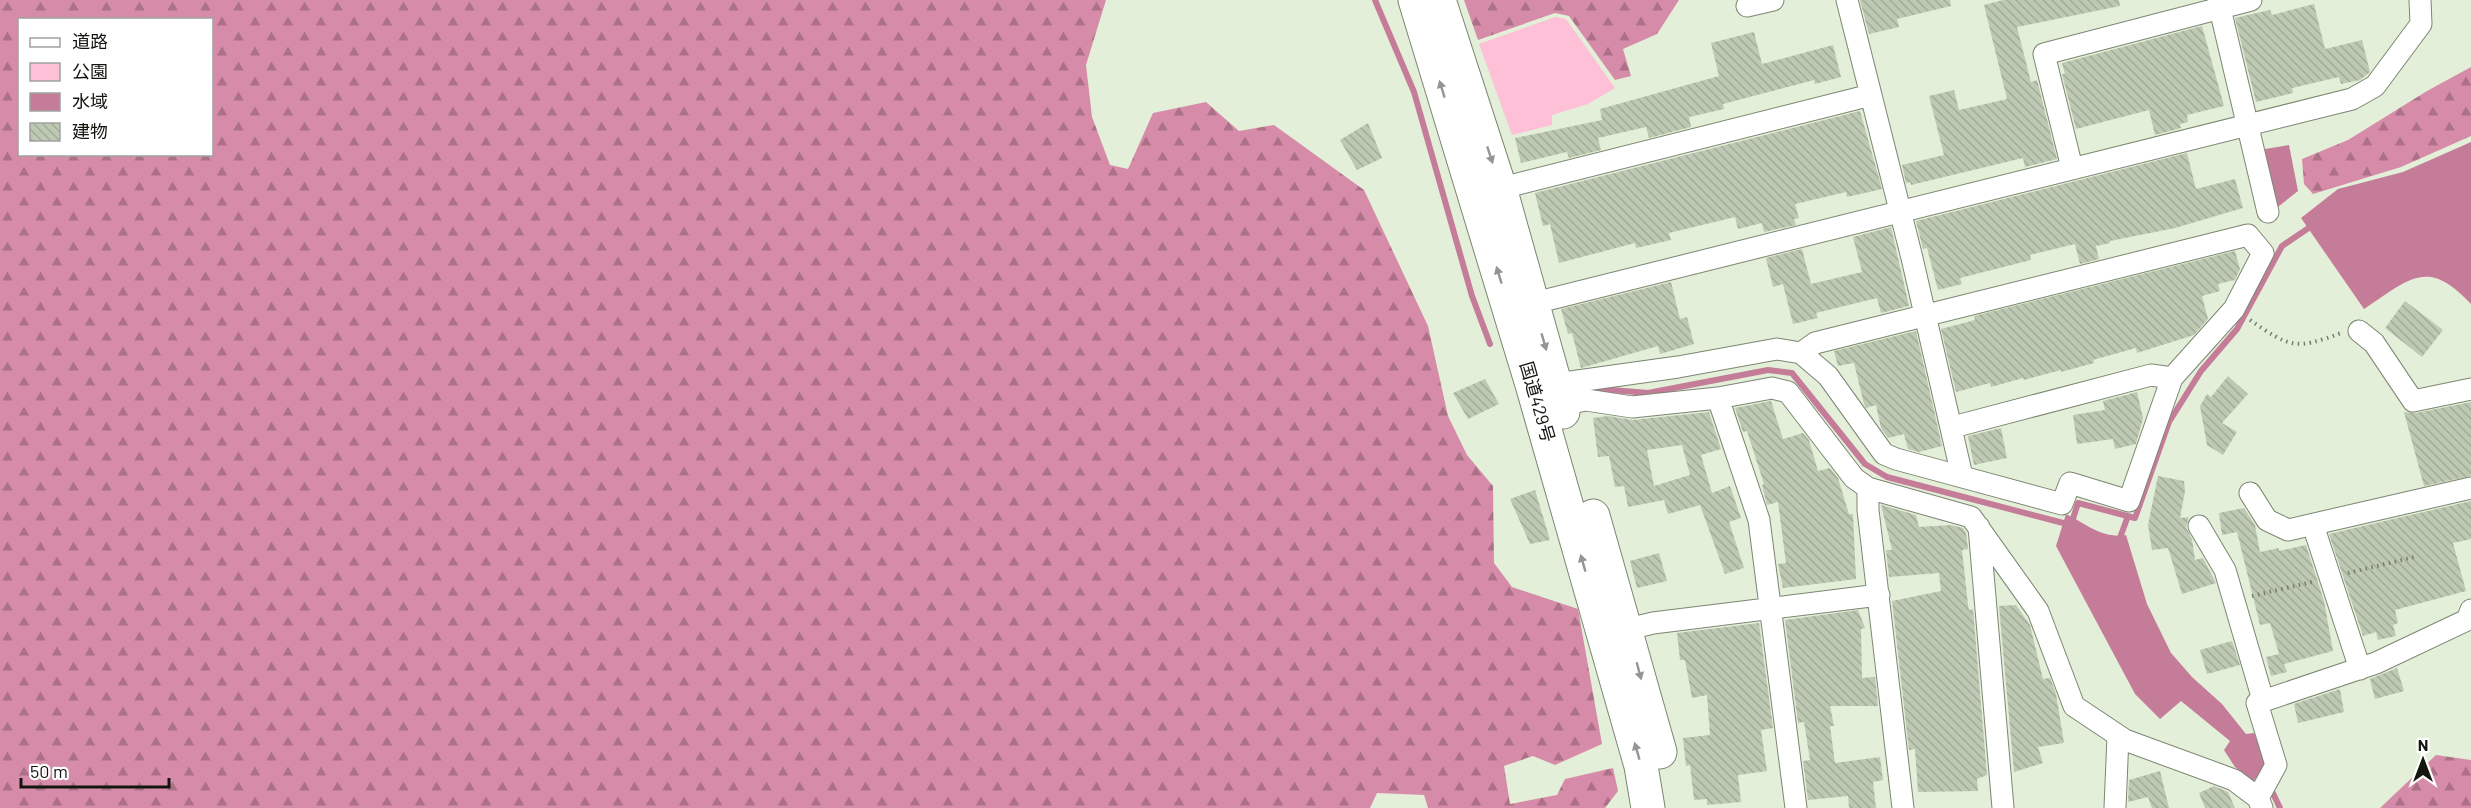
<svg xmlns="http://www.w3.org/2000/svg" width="2471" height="808" viewBox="0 0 2471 808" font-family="Barlow,'Noto Sans JP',sans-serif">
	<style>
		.forest { fill: url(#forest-firs); fill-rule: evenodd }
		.park { fill: #fec0d6 }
		.water { fill: #c57c98 }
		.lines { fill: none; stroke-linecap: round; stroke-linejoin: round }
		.stream { stroke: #c57c98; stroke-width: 6 }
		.building { fill: url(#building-back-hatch); fill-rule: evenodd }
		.minor-casing { stroke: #7c8672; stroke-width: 23 }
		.trunk-casing { stroke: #7c8672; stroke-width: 35 }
		.path { stroke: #767e6f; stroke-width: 4; stroke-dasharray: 1.5 4.5; stroke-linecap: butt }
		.minor { stroke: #fff; stroke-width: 21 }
		.trunk { stroke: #fff; stroke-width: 33 }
		.oneway { fill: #949693 }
		.labels { text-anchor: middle; stroke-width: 5; stroke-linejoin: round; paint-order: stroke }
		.street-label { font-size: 18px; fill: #12160e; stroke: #fff }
	</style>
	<defs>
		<pattern id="forest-firs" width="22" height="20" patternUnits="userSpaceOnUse" patternTransform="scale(1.5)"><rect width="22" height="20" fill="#d68ca8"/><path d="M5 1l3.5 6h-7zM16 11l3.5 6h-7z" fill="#ac7187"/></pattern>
		<pattern id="building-back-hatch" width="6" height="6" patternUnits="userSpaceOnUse" patternTransform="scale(1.5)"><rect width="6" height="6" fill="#bec9b3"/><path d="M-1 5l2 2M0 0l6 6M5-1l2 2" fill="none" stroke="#a2ac99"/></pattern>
	</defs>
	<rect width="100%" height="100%" fill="#e3efd8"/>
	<path class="forest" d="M0,0H1106L1086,65L1092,117L1110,165L1128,169L1153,113L1206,102L1239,131L1274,125L1364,190L1428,326L1448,416L1467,455L1493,486L1494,563L1512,587L1578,609L1602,744L1555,765L1533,756L1504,766L1510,804L1557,795L1565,779L1613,768L1618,791L1605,808H1428L1424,795L1377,793L1370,808H0ZM20,20H212V154H20Z
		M1464,0H1679L1657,34L1623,49L1631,76L1615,80L1569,16L1555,13L1478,40Z
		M2471,67V136L2401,167L2313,194L2304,184L2302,159L2348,140L2427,91Z
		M2436,755L2471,760V808H2380Z"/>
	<path class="park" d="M1555,17L1566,19L1615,88L1588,104L1552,115V125L1512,135L1479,44Z"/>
	<path class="water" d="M2471,142V304C2427,257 2410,279 2364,309L2301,218L2338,189L2403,172Z
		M2289,145L2298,191L2274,210L2259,150Z
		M2066,514C2086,524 2103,539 2126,535L2147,604L2171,653L2192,677L2222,704L2246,734L2254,733L2267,762L2253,782L2235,767L2224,750L2230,741L2181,701L2160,719L2135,694L2056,546Z"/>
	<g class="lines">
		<path class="stream" d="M1375,0L1414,92L1472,296L1490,344
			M1599,389L1648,393L1768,370L1792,373L1865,464L1887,477L2071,525
			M2071,525L2078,503L2135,518L2169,422L2201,371L2237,329L2282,246L2313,225
			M2118,543L2128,516
			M2270,787L2280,808"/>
	</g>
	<path class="building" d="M1860,0H1950L1951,6L1897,19L1899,27L1869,34Z
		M2003,0H2119L2120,6L2017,27L2031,82L2037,80L2057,159L2025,167L2023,158L1911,185L1910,182L1906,183L1902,165L1944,155L1929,96L1954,90L1959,110L2007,99L1984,5Z
		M2314,4L2325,49L2362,40L2370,72L2360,80L2341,84L2339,77L2292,88L2293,93L2256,102L2235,18L2270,10L2272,15Z
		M2202,26L2224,106L2187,115L2188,122L2180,124L2181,128L2155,135L2149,110L2076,129L2062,74H2065L2062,63Z
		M1754,32L1762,64L1833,45L1841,77L1815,84L1814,80L1723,104L1724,109L1689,117L1691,127L1649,138L1646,127L1598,138L1601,150L1569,158L1567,152L1521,163L1515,138L1602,120L1600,109L1719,76L1711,43Z
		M1860,111L1882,189L1847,197L1846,192L1795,204L1799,218L1794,219L1796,225L1764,232L1762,223L1738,229L1735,217L1669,233L1671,240L1636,248L1635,243L1559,263L1550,224L1543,226L1535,193Z
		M1368,123L1382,158L1357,170L1340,140Z
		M2187,153L2196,189L2235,179L2243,208L2175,228L2110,241V243L2096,246L2099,259L2080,264L2075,244L2030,255L2031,260L1960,278L1962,284L1938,290L1927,248L1923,249L1916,221Z
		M1891,227L1909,306L1881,313L1877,298L1816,313L1818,318L1793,324L1783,284L1773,287L1766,258L1802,249L1811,284L1862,272L1853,237Z
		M2235,251L2240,269L2235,280L2218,284L2220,291L2202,296L2208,319L2194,335L2137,353L2136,348L2093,360L2094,363L2061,372V370L2024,380L2023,378L1991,387L1990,383L1956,392L1941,329L1975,320L1974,316Z
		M1671,282L1680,319L1687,317L1694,344L1660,354L1658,346L1581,368L1572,333L1568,334L1561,309Z
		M2405,301L2443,330L2422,357L2385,328Z
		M1916,331L1942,446L1919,452L1908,449L1904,434L1888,438L1881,428L1876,405L1866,408L1864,404L1854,363L1838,366L1834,351Z
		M2228,376L2248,394L2222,423L2237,432L2223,455L2207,445L2200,406L2207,394L2211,397Z
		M1485,379L1499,404L1468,419L1453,393Z
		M2137,392L2143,418L2136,444L2115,449L2113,439L2077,444L2073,415L2105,410L2103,401Z
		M1771,401L1783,439L1803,433L1809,440L1818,471L1830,468L1838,478L1849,514H1853L1856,579L1783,588L1778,564L1786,563L1778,502L1767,505L1762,485L1764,484L1747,431L1743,432L1735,408Z
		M2471,402V476L2424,486L2404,412L2416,413Z
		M1709,412L1721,449L1701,455L1712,493L1730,486L1741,518L1729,522L1744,568L1725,574L1700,505L1668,514L1664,500L1628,507L1624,486L1615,487L1609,456L1598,457L1593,418L1608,416L1633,420ZM1682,445L1690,475L1654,486L1647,450Z
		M2001,428L2007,458L1974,465L1968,436Z
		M2158,476L2184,481L2185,491L2180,518L2189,517L2186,527L2192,539L2195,560L2203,558L2216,583L2182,594L2168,548L2152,550L2148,525Z
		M1535,490L1550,540L1530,544L1510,499Z
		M2471,501V539L2453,543L2466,591L2395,610L2398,623L2393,625L2396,636L2378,640L2376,632L2363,636L2329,534Z
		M1881,505L1916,515L1919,527L1951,525L1963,528L1966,533L1968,549L1962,550L1968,605L1969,610L1973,609L1987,775L1977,779L1978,791L1918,792L1915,749L1909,750L1892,601L1941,591L1939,573L1889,577L1886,550H1892Z
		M2244,508L2255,525L2260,552L2279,548V551L2306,545L2324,601L2333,651L2284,664L2287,672L2271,676L2266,657L2279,654L2270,623L2260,625L2237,532L2222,535L2219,513Z
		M1659,553L1667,581L1637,588L1630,561Z
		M2016,605L2030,625L2043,679L2050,678L2056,694L2064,743L2038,747L2043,763L2014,772L1999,606Z
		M1858,610L1865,628L1861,629L1862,678L1875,677L1878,706H1830L1834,726H1830L1835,763L1880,757L1883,780L1873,782L1876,808H1849L1848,796L1808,800L1803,761L1810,760L1804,722L1798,723L1785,620Z
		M1759,623L1773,728L1761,730L1767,771L1738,775L1741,802L1707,805V799L1694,800L1690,765L1686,766L1683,738L1710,735L1707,695L1692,698L1685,660H1680L1677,633Z
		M2232,641L2240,665L2207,674L2200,650Z
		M2397,668L2404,691L2375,699L2370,679Z
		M2340,689L2344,712L2298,723L2294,704Z
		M2160,771L2169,808H2152L2148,797L2128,802L2129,780Z
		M2214,786L2228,792L2235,808H2205L2199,793Z"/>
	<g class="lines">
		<g class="minor-casing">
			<path id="minor" d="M1847,0L1912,258L1962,476
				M2218,0L2268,212
				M1747,6L1773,0
				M2072,168L2044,54L2251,0
				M1490,191L1871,95
				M1522,306L2352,99L2375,86L2421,24L2420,0
				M2359,331L2374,343L2413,401L2471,389
				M1542,386L1678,367L1777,349L1801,353L1828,376L1884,454L1896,459L2062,504L2070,483L2129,501L2172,378L2234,309L2263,253L2248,235L1815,343L1801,353
				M1718,398L1759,520L1796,808
				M1551,407L1586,400L1632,407L1718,398L1772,388L1788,392L1854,478L1868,488L1971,517L2038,611L2074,706L2125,740L2234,780L2258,798L2262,808
				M1953,427L2151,375L2172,378
				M1868,488V510L1903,808
				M2250,493L2267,520L2288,530L2471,488
				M2313,525L2360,669
				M2199,526L2225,570L2263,700
				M1979,527L2003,808
				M1616,632L1653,623L1879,595
				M2258,798L2276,765L2257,703L2376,663L2467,620L2471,610
				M2115,808L2118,736"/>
		</g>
		<g class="trunk-casing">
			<path id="trunk" d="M1415,0L1533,388L1641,766L1648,808
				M1439,0L1500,188L1563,412
				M1593,516L1660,752"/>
		</g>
		<path class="path" d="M2250,320C2291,348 2295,350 2341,333
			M2348,573L2414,557
			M2252,596L2312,582"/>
		<use href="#minor" class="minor"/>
		<use href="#trunk" class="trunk"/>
	</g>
	<defs><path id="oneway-solid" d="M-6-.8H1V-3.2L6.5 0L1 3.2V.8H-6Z" transform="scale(1.5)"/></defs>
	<g class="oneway">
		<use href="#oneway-solid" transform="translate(1442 89) rotate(-107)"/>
		<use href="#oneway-solid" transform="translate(1490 155) rotate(72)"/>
		<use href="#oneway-solid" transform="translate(1499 275) rotate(-107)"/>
		<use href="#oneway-solid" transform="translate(1544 342) rotate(74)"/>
		<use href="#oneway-solid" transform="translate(1583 563) rotate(-106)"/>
		<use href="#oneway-solid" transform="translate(1639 671) rotate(75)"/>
		<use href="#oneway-solid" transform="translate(1637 751) rotate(-106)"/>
	</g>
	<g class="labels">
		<g class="street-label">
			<text transform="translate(1537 402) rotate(74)" y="6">国道429号</text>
		</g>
	</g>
	<rect x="18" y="18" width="195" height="138" fill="#ffffff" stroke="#a0a29f" stroke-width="1.5"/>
	<rect x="30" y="38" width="30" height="9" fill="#ffffff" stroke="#a0a29f" stroke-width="1.5"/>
	<text x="72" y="48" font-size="18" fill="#12160e">道路</text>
	<rect x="30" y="63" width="30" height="18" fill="#fec0d6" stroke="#a0a29f" stroke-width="1.5"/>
	<text x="72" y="78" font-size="18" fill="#12160e">公園</text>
	<rect x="30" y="93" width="30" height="18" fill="#c57c98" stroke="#a0a29f" stroke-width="1.5"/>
	<text x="72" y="108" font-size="18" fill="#12160e">水域</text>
	<rect x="30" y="123" width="30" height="18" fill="url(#building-back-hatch)" stroke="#a0a29f" stroke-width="1.5"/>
	<text x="72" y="138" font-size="18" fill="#12160e">建物</text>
	<g transform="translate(2423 760)" stroke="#ffffff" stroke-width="4.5" paint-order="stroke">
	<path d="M0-4.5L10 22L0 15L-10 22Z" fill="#12160e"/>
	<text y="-9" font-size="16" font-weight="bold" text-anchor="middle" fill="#12160e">N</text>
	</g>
	<path d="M21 778v9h148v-9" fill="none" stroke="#12160e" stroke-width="3"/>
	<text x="30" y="778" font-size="18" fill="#12160e" stroke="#ffffff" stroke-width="4.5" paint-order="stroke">50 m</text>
</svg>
